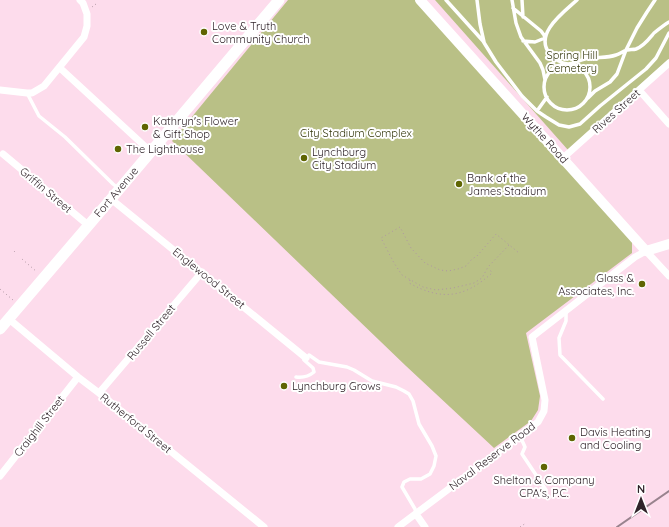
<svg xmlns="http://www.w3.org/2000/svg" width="669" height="527" viewBox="0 0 669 527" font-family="Quicksand,sans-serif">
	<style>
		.green { fill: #b9c086 }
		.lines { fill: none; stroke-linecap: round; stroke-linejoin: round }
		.path { stroke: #b097a3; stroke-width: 1; stroke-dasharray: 1 3; stroke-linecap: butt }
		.lane { stroke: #fff; stroke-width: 3.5 }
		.street { stroke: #fff; stroke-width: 7 }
		.secondary { stroke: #fff; stroke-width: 10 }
		.primary { stroke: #fff; stroke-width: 11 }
		.rail { stroke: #99838e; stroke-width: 2 }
		.poi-dot { fill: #5f6502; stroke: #fff; stroke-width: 1.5 }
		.labels { text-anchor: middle; stroke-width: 4; stroke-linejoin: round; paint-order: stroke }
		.poi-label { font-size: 11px; fill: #2f2329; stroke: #fff; text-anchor: start }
		.park-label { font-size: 11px; fill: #35380d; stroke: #fff }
		.street-label { font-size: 11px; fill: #2f2329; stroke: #fff }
	</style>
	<rect width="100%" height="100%" fill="#fddcec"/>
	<path class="green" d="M288,0H415L632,241V253L526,333L540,396L538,410L531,421L494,448L406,366L172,141Z
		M435,0H669V59L568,150Z"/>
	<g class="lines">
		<path class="path" d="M92,7L96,4
			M509,245L488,267L482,278L474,283L453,288L436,290L423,287L402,275L394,263L381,238L400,227L411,248L425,263L440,270L448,271L458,269L466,266L472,259L477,256L496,234L519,253
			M14,252L16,250
			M22,259L37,272
			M410,280L409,283C442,301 464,298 492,273L489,268
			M0,289L13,300
			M520,527L526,523"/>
		<path class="lane" d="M446,0L483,41L496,62L522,96L537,111L546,117L559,125L569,127L580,124L600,106L646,69L656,58L669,33
			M477,0L480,24L484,42
			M512,0L516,23L521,37L540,63L543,70L545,80
			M522,0L523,17
			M577,0C564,12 533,34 550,54C554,59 561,63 568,64C573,64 584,58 591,58C600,57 608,58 616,55C620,54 623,51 627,50C630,49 633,50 636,49C644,46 649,39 654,33C659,29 664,25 669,22
			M513,8L541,31L544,35L545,38L535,42L523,41
			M544 87a23 23 0 1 1 46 0a23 23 0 1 1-46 0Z
			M27,93L39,116L65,137L113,184L118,188
			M588,98L595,91L610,82L617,74L626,50L637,28L647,12L655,0
			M537,111L547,97
			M566,311V321L559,338L560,355L603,399
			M309,355L319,362L347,367L354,370L372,381L396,387L404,391L409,394L413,401L419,424L432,446L436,456L434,466L430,474L421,479H410L404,482L402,487L415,509L416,513
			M296,377C303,378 308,377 314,372L313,368L304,360
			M520,436L525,447L522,454L546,490"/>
		<path class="street" d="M60,68L151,152
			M0,90L27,93H32L44,86L84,37L87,26V14L83,3L80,0
			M639,90L669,124
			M3,154L88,225
			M563,158L669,63
			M111,199L306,358
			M9,319L78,377L99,393L264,527
			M99,393L202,272
			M0,476L78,377
			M416,514L425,527
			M398,527L538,422L544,411L545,400L532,337L635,257L646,251L669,276"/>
		<path class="secondary" d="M420,0L646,251L669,244"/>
		<path class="primary" d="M0,329L111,199L279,0"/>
		<path class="rail" d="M617,527L669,491"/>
	</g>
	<g class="poi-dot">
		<circle cx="204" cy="32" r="4"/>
		<circle cx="145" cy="127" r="4"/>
		<circle cx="118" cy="149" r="4"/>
		<circle cx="304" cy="158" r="4"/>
		<circle cx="459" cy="184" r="4"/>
		<circle cx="642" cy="284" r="4"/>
		<circle cx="284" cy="386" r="4"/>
		<circle cx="572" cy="438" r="4"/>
		<circle cx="544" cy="467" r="4"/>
	</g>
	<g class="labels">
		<g class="poi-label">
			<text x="212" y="30">Love &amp; Truth<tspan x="212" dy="13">Community Church</tspan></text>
			<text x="153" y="125">Kathryn's Flower<tspan x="153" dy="13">&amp; Gift Shop</tspan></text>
			<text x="126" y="153">The Lighthouse</text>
			<text x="312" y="156">Lynchburg<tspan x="312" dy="13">City Stadium</tspan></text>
			<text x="467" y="182">Bank of the<tspan x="467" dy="13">James Stadium</tspan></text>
			<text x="634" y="282" text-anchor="end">Glass &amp;<tspan x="634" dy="13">Associates, Inc.</tspan></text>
			<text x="292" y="390">Lynchburg Grows</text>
			<text x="580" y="436">Davis Heating<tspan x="580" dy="13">and Cooling</tspan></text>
			<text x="544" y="484" text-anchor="middle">Shelton &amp; Company<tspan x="544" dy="13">CPA's, P.C.</tspan></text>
		</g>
		<g class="park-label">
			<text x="572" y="59">Spring Hill<tspan x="572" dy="13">Cemetery</tspan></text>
			<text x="356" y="137">City Stadium Complex</text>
		</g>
		<g class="street-label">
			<text transform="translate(616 111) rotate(-42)" y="4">Rives Street</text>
			<text transform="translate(545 138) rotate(48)" y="4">Wythe Road</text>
			<text transform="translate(46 190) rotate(40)" y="4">Griffin Street</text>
			<text transform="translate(116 192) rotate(-50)" y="4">Fort Avenue</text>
			<text transform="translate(209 278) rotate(39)" y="4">Englewood Street</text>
			<text transform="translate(151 332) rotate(-50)" y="4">Russell Street</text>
			<text transform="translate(136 423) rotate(39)" y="4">Rutherford Street</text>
			<text transform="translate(39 426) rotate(-52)" y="4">Craighill Street</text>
			<text transform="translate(492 456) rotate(-37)" y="4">Naval Reserve Road</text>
		</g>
	</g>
	<g transform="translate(641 499)" stroke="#ffffff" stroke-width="3" paint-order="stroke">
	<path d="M0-3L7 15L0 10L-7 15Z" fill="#2f2329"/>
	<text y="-6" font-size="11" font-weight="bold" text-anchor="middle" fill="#2f2329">N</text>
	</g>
</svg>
